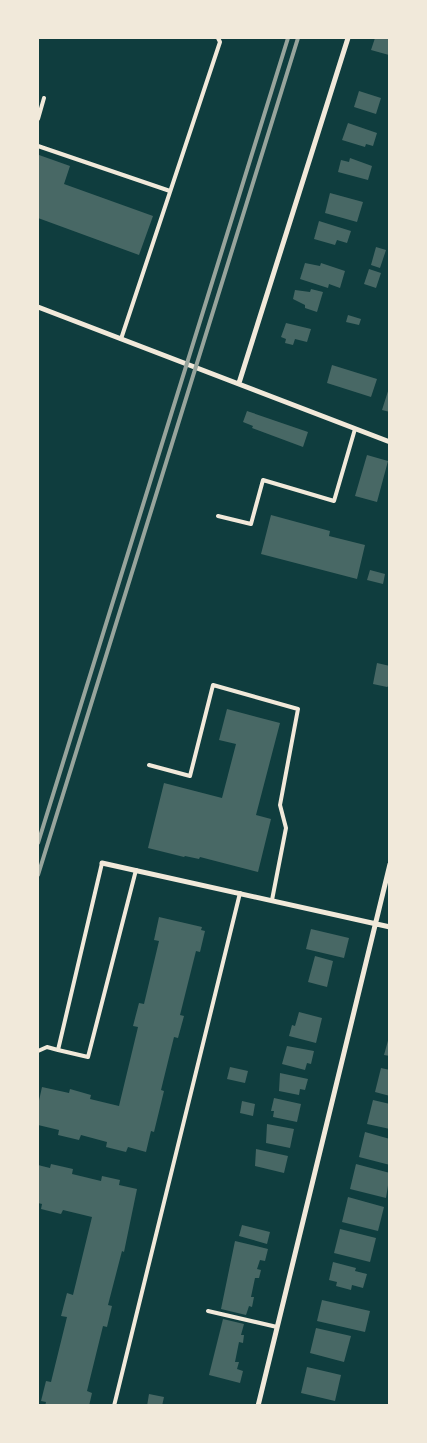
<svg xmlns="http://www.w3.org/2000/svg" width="427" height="1443" viewBox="0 0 427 1443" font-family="'Titillium Web',sans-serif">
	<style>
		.building { fill: #486865 }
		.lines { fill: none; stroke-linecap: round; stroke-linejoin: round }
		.service { stroke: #f1e9da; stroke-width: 4 }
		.minor { stroke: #f1e9da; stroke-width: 5 }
		.rail { stroke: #97a49c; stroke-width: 4 }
	</style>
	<rect width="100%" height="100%" fill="#0f3d3e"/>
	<path class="building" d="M375,38H390L389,55L371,50Z
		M359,91L381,98L376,114L354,107Z
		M348,123L377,133L373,146L366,144L365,147L342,140Z
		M39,155L70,166L64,184L153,216L139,255L38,218Z
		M350,158L372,166L368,180L338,172L341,160L349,162Z
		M330,193L363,202L357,222L325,213Z
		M319,221L351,231L347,243L337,240L335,245L314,239Z
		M376,247L386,250L380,268L371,265Z
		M305,263L320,266L321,263L345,271L340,288L329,284L328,288L300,279Z
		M369,269L381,273L376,288L364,284Z
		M311,289L323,292L317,312L305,308V305L293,299L295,290L310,292Z
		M348,315L361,319L359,325L346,322Z
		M286,323L311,329L307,342L295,339L293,345L285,343L286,339L281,337Z
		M332,365L377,379L371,397L327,383Z
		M389,388H390V412L382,410Z
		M247,411L308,432L303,447L252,428L253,426L243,422Z
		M367,455L388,461L377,502L355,496Z
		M271,515L330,531L329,536L365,545L357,579L261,554Z
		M370,570L385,574L383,584L367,580Z
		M377,663L390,666V685L387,687L373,684Z
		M227,709L280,723L256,815L271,819L258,872L200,857L199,859L185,856L184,857L148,848L164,783L222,798L236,744L219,740Z
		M159,917L202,927L201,930L205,931L200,952L196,951L180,1015L184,1016L178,1038L174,1037L161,1090L164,1091L154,1132L151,1131L146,1152L128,1147L126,1152L106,1147L107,1142L81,1135L79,1140L58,1135L59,1130L38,1125V1105L42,1087L69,1093L70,1089L91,1095L90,1099L119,1106L138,1027L133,1026L139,1003L144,1004L159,941L154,940Z
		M311,929L349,938L344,958L306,949Z
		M315,956L333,961L327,987L308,982Z
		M299,1012L322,1018L316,1043L289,1036L292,1025L295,1026Z
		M389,1037H390V1056L384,1055Z
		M287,1046L314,1051L311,1064L307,1063L305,1070L282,1064Z
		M230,1067L248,1071L245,1083L227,1079Z
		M381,1068L390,1070V1096L375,1092Z
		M280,1073L308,1079L305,1090L300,1089L299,1095L279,1091Z
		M274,1098L301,1104L297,1122L273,1117L274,1111H271Z
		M373,1100L390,1104V1129L367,1124Z
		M242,1101L255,1104L253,1116L240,1113Z
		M267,1124L294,1129L290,1148L266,1143Z
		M365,1132L390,1139V1165L359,1157Z
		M256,1149L288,1156L284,1173L255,1166Z
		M51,1164L73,1169L72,1174L101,1181L102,1176L120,1180L119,1185L137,1189L124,1252L122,1251L108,1305L112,1306L107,1327L103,1326L87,1391L92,1393L89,1406H45L46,1402L41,1401L46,1381L51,1382L67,1317L61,1316L67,1293L73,1295L92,1217L63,1210L61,1214L41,1209L42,1204L38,1203V1165L50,1168Z
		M356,1164L390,1173L386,1198L350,1189Z
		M348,1197L384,1207L378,1231L342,1222Z
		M242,1225L270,1232L267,1244L239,1236Z
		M340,1229L376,1238L370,1262L334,1253Z
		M235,1241L268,1249L265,1261L260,1260L257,1269L261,1270L259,1278H255L251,1297H254L252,1307L249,1306L246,1315L221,1309Z
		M333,1262L356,1268L355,1271L367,1274L363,1288L352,1285L351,1290L336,1286L337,1282L329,1280Z
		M322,1300L370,1311L365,1332L317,1321Z
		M223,1319L244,1324L241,1335H244L243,1343L239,1342L235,1362H239L237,1369L243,1371L240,1383L209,1375Z
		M316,1328L351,1336L344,1362L310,1353Z
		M307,1367L341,1375L335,1401L301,1393Z
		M149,1394L164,1397L162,1406H147Z"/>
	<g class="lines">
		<path class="service" d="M38,119L44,98
			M38,146L170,191
			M121,339L220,42L218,38
			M218,516L251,524L263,480L334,501L355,429
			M149,765L190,776L213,685L298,709L280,805L286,828L272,900
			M58,1050L88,1057L136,870
			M38,1051L47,1047L58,1050L102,863
			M208,1311L277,1327
			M114,1406L240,893"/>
		<path class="minor" d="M38,307L390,442
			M239,383L348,38
			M102,863L390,927
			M258,1406L390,864"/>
		<path class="rail" d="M38,843L288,38
			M38,875L298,38"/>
	</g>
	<rect width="427" height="1443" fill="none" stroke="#f1e9da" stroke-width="78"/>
</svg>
